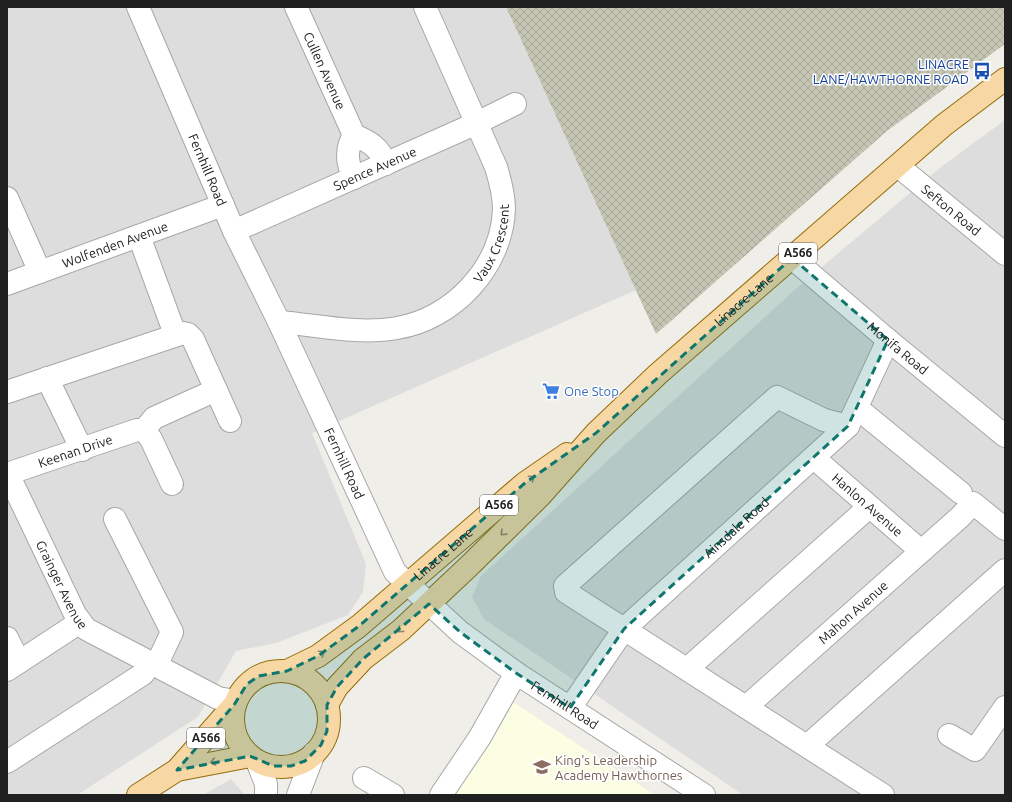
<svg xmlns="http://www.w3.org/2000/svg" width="1012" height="802" viewBox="0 0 1012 802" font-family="Ubuntu,sans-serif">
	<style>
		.residential { fill: #dedddd }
		.education { fill: #fcfee3 }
		.construction { fill: url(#construction-cross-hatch) }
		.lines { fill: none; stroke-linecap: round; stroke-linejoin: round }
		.minor-casing { stroke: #a7a7a7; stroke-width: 24 }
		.major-casing { stroke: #956c08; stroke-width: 24 }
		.minor { stroke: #fff; stroke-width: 22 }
		.major { stroke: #f7d8a5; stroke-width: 22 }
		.oneway { stroke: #968569 }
		.marked { fill: #0f766e; fill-opacity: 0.2; stroke: #0f766e; stroke-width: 3; stroke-dasharray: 8 5; stroke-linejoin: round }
		.labels { text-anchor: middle; stroke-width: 3; stroke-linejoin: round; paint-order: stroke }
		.shield { fill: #fff; stroke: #636363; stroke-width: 1 }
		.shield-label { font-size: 12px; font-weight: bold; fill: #202020 }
		.transit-label { font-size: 13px; fill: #164399; stroke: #fff; text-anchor: end }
		.street-label { font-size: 13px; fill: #202020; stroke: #fff }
		.shop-label { font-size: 13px; fill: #366cbe; stroke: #fff; text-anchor: start }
		.education-label { font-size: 13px; fill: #785e54; stroke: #fff; text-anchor: start }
	</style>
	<defs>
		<pattern id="construction-cross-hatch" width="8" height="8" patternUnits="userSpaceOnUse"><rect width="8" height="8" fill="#c4c5b3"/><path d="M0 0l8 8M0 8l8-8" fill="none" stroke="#a8a99a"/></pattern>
	</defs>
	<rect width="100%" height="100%" fill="#f0eee8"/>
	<path class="residential" d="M7,7H506L636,290L312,433L366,564L363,592L348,615L276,643L236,651L198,717L77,795H7Z
		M1005,120V795H743L484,619L472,597L481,576L798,287L941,167Z
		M231,779L245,795H203Z"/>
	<path class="education" d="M513,702L655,795H454Z"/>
	<path class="construction" d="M506,7H1005V44L887,131L656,334Z"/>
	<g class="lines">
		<g class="minor-casing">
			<g id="minor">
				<path id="s1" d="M138,7L234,231L279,322L395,572L460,632L516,673L704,795"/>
				<path id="s2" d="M296,7L354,135C370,142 379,147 386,164"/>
				<path d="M354,135C345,150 347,164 354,178"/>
				<path id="s3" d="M898,166L1005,254"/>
				<path d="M7,198L40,272"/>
				<path id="s4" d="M234,231L477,123L515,104"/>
				<path d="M139,236L175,334"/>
				<path id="s5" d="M792,258L888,340L1005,436"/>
				<path id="s6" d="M7,284L223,205"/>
				<path id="s7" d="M279,322C317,325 358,335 397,328C453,319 502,267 504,209C504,194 500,180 496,167L425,7"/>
				<path d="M47,378L82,450"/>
				<path d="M7,392L183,333L188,334L193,339L230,421"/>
				<path d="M857,408L961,493"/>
				<path d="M848,426L824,420L777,397L565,586L566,592L883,795"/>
				<path d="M144,430L154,418L216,390"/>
				<path d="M144,430L151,439L172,484"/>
				<path id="s8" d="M814,458L921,551"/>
				<path id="s9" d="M7,474L137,430H144"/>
				<path id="s10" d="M8,474L75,614L86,629L218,698L236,701"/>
				<path d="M115,519L172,632L156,666"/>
				<path d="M7,638L19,662"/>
				<path d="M687,669L869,507"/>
				<path d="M7,670L80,622"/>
				<path id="s11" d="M746,707L960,517L973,503L1005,529"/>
				<path id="s12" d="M570,708L624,629L848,426L888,340"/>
				<path d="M949,735L975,750L1005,707"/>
				<path d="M807,746L1005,570"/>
				<path d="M257,761L266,784V795"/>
				<path d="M7,762L143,674L150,663"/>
				<path d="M364,778L393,795"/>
				<path d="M298,795L314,753"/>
				<path d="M441,795L480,737L516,673"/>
			</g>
		</g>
		<g class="major-casing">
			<g id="major">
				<path id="s13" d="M287,671L318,656L359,626L525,483L567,454"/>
				<circle cx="281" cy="719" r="48"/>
				<path id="s14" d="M327,705L337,687L363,659L401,630L469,566L540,496L596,433L658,374L944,125L1005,79"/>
				<path d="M177,770L250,756"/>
				<path d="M138,795L177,770L234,705"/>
			</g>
		</g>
		<use href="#minor" class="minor"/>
		<use href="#major" class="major"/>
	</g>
	<defs><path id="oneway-chevron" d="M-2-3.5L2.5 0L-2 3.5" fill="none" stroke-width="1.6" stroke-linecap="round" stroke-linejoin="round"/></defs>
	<g class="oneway">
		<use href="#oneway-chevron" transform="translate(532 478) rotate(-35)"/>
		<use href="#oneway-chevron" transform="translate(503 533) rotate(136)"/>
		<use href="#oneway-chevron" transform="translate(400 630) rotate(140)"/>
		<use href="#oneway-chevron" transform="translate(322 653) rotate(-35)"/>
		<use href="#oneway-chevron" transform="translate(213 762) rotate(168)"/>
	</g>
	<path class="marked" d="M792,258L888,340L848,426L624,629L570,708L516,673L460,632L429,604L363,659L337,687L327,705V731L321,745L305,761L291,766H273L250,756L177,770L234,705L247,684L259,676L287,671L318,656L359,626L525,483L596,433Z"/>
	<defs>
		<g id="bus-bare" transform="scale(1.38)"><path d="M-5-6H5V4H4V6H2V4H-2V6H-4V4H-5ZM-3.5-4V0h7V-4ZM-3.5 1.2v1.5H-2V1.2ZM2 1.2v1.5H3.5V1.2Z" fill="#1a4fb4" stroke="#fff" stroke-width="2.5" paint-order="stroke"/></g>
		<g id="supermarket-bare" transform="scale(1.38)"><path d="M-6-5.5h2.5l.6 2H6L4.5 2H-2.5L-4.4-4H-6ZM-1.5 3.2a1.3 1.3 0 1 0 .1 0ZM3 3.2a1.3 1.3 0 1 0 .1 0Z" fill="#3f7fe0" stroke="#fff" stroke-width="2.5" paint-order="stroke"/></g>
		<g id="school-bare" transform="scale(1.38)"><path d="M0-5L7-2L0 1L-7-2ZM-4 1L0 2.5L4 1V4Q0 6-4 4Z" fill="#8d6e63" stroke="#fff" stroke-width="2.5" paint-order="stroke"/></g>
	</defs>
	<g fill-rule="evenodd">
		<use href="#bus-bare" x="982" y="71"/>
		<use href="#supermarket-bare" x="551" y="391"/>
		<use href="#school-bare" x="542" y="767"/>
	</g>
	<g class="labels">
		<g class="shield">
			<rect x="779" y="243" width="38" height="20" rx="3"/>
			<rect x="480" y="495" width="38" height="20" rx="3"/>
			<rect x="187" y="728" width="38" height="20" rx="3"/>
		</g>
		<g class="shield-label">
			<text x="798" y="257">A566</text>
			<text x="499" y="509">A566</text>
			<text x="206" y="742">A566</text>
		</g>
		<g class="transit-label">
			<text x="969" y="69">LINACRE<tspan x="969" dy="15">LANE/HAWTHORNE ROAD</tspan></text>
		</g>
		<g class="street-label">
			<text dy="5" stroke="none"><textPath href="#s2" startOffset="70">Cullen Avenue</textPath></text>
			<text dy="5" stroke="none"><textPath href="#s4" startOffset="154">Spence Avenue</textPath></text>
			<text dy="5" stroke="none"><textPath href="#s1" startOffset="177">Fernhill Road</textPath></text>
			<text dy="5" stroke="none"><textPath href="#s3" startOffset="69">Sefton Road</textPath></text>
			<text dy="5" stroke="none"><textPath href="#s7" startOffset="254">Vaux Crescent</textPath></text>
			<text dy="5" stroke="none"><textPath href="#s6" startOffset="115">Wolfenden Avenue</textPath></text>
			<text dy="5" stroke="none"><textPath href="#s14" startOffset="583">Linacre Lane</textPath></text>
			<text dy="5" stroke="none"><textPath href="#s5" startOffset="139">Monifa Road</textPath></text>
			<text dy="5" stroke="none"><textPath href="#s9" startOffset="72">Keenan Drive</textPath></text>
			<text dy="5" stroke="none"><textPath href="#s1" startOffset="501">Fernhill Road</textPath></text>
			<text dy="5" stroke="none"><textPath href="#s8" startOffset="71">Hanlon Avenue</textPath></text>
			<text dy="5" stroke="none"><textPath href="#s12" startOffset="247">Ainsdale Road</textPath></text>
			<text dy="5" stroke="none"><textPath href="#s13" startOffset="196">Linacre Lane</textPath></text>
			<text dy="5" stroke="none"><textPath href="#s10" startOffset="123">Grainger Avenue</textPath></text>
			<text dy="5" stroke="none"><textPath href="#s11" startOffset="143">Mahon Avenue</textPath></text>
			<text dy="5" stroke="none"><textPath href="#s1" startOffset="837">Fernhill Road</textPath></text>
		</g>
		<g class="shop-label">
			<text x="564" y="396">One Stop</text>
		</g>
		<g class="education-label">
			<text x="555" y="765">King's Leadership<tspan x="555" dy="15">Academy Hawthornes</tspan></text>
		</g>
	</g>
	<rect width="1012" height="802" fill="none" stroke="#202020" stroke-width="16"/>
</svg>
